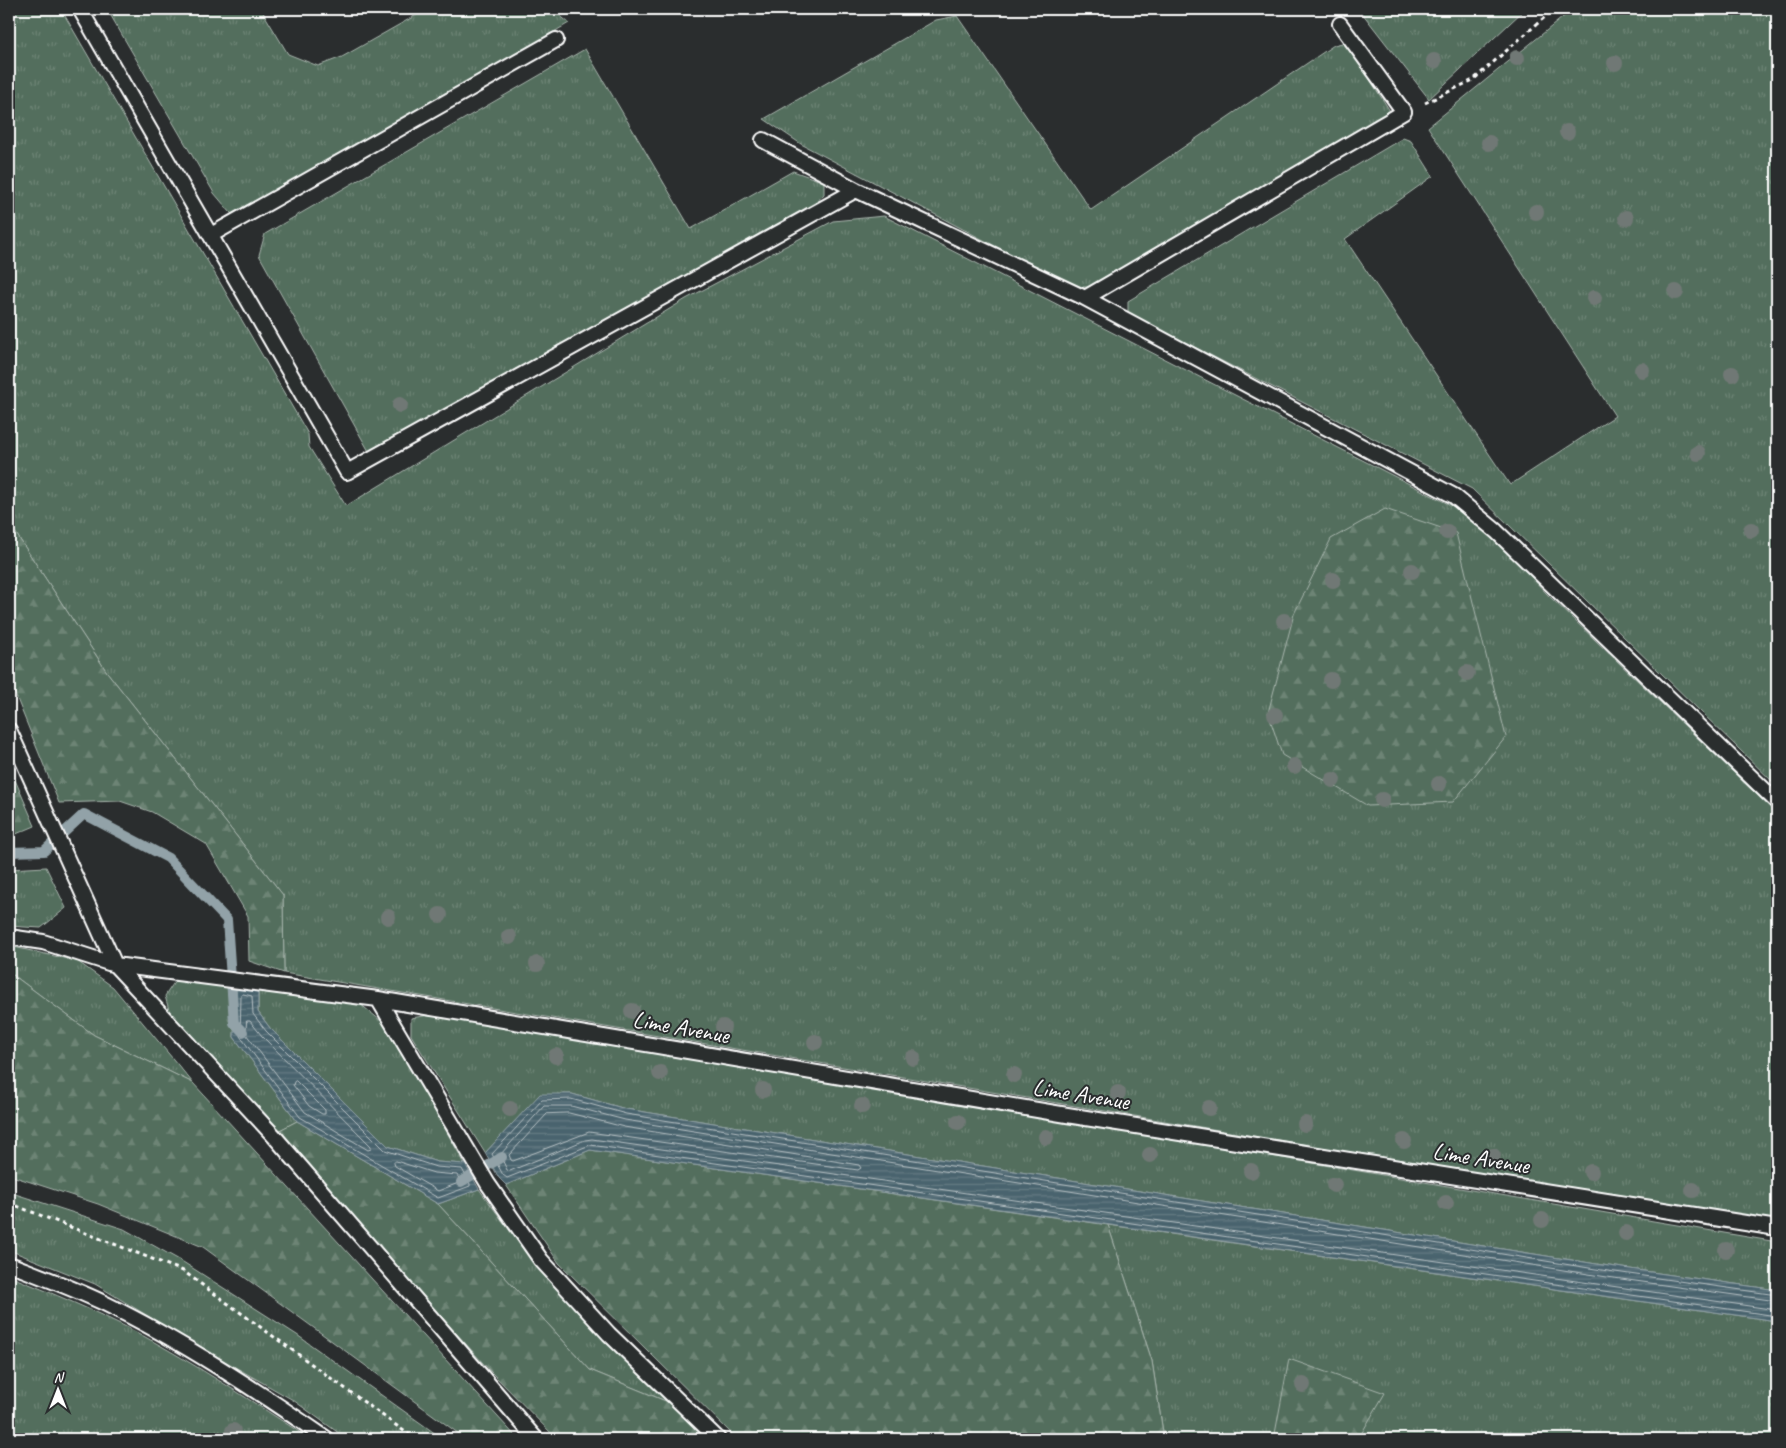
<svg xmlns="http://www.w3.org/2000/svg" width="1786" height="1448" viewBox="0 0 1786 1448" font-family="Caveat,sans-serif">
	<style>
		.grass { fill: url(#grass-tufts); stroke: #a9b6ae }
		.forest { fill: url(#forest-firs); stroke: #a9b6ae }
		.water { fill: url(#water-rules); stroke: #92a2a8 }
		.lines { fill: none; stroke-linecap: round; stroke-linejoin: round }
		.shore { stroke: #b7c1c5; stroke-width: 1 }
		.stream { stroke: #92a2a8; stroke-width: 10 }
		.service-casing { stroke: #fff; stroke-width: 18 }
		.path { stroke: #fff; stroke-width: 3; stroke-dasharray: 4 4; stroke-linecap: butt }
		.service { stroke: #2a2d2e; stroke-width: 14 }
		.tree { fill: #707874 }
		.labels { text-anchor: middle; stroke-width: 4; stroke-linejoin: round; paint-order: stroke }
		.street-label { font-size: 24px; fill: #fff; stroke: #2a2d2e }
	</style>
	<defs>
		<pattern id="grass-tufts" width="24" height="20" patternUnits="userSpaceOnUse" patternTransform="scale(1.25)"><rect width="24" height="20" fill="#536e5d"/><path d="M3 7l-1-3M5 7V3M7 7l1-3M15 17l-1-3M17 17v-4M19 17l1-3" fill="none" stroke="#6d8475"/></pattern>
		<pattern id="forest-firs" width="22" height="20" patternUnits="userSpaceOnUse" patternTransform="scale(1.25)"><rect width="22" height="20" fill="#536e5d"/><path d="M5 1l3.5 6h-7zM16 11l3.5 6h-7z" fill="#6d8475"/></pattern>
		<pattern id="water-rules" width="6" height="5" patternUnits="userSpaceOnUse" patternTransform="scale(1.25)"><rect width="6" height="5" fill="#4a646e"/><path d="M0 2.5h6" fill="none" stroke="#657b84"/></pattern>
	</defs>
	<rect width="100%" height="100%" fill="#2a2d2e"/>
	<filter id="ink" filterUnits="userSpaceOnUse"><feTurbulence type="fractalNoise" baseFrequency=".02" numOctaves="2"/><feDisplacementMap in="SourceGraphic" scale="10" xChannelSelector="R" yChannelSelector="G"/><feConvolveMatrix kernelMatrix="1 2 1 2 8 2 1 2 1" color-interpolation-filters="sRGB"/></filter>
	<g filter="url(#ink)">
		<path class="grass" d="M9,9H61L308,434L309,447L346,506L686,299L833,221L884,216L1476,518L1548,595L1777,814V1224L284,973L283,895L107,672L9,523Z
			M107,9H261L288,54L318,66L342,57L427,9H552L569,23L236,219L214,193Z
			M1359,9H1525L1429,99Z
			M1573,9H1777V786L1472,489L1128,313V301L1403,138L1411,141L1433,176L1345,239L1510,485L1615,416L1428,127Z
			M957,16L1091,210L1334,45L1346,42L1397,122L1104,287H1073L801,144L764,119L936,20Z
			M585,49L691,229L793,171L824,182V194L814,205L371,455L259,255L265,234Z
			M46,867L66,908L41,928L9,926V869Z
			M9,946L77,961L113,987L193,1083L94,1035L9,972Z
			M175,981L236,987L234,1037L297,1121L276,1132L169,1010L165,996Z
			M258,991L359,1003L386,1025L465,1164L437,1162L388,1146L270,1028L258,1012Z
			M435,1014L1777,1242V1290L1609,1266L626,1109L572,1094L540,1095L485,1153L411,1035V1018Z
			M479,1189L538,1269L668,1402L590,1370L438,1204Z
			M9,1192L124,1229L183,1262L297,1335L443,1439H347L293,1400L191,1342L95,1284L9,1250Z
			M1108,1225L1777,1321V1439H1164L1152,1361Z
			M9,1276C52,1293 96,1311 138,1333C197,1365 253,1402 310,1439H9Z"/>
		<path class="forest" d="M1385,509L1456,533L1506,737L1453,802L1368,806L1282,755L1268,713L1294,614L1331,539Z
			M9,523L107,672L283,895L284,973L249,961L248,916L206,844L152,812L120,801L59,803L9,679Z
			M9,766L35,826L9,837Z
			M9,972L94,1035L193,1083L518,1439H466L203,1247L98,1204L9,1175Z
			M297,1121L438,1204L590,1370L668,1402L707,1439H557L491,1372L276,1132Z
			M590,1150L1108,1225L1152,1361L1164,1439H737L559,1263L506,1185Z
			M1289,1359L1385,1393L1360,1436L1343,1439H1274Z"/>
		<path class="water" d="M236,987L258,991V1012L270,1028L388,1146L437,1162L465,1164L479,1189L438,1204L297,1121L234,1037Z
			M540,1094H572L626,1109L1609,1266L1777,1290V1321L590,1150L506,1185L499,1178L485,1153Z"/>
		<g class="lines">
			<path class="shore" d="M243,994L252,996L253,1014L266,1031L385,1150L436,1167L462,1169L470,1184V1186L438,1198L300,1117L240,1036L241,996Z
				M247,1021H250L262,1036L371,1146V1149L368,1150L305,1112L246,1034Z
				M296,1081L325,1110V1114H322L309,1106L293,1085L294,1082Z
				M569,1113L624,1127L859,1165L861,1168L858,1170L589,1132L513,1161L511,1160L509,1155L547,1114Z
				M396,1161L434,1173L457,1175L461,1182L438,1191L395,1166L394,1163Z
				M1777,1295L1608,1271L626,1114L571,1099L542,1100L492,1154L503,1175L507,1178L590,1145L1777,1316
				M1777,1301L1607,1277L625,1120L571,1106H544L500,1155L507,1170L510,1171L585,1140L592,1139L1777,1310"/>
			<path class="stream" d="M9,852L44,851L84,814L168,858L227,920L234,1023L243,1032
				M461,1182L502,1157"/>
			<g class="service-casing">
				<path id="service" d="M80,9L347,472L856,190
					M763,140L856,190L1085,298L1454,496L1496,531L1777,802
					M211,235L556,40
					M1085,298L1404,112L1340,24
					M9,730L115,965L274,1136L536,1439
					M9,937L43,942L115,965L378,999L1067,1115L1777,1228
					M378,999L488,1184L541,1260L609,1334L718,1439
					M9,1264C40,1276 73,1288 104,1303C182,1341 256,1390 327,1439"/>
			</g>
			<path class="path" d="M1425,103L1473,80L1554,9
				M9,1203L183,1271L415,1439"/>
			<use href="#service" class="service"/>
		</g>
		<g class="tree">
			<circle cx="1517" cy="58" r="8"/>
			<circle cx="1434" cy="61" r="8"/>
			<circle cx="1615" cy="63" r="8"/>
			<circle cx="1567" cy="132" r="8"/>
			<circle cx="1489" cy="143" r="8"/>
			<circle cx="1536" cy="212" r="8"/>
			<circle cx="1626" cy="218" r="8"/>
			<circle cx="1676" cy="292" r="8"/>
			<circle cx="1594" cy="298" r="8"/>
			<circle cx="1642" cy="370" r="8"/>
			<circle cx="1732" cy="374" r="8"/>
			<circle cx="400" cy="405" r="8"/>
			<circle cx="1698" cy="453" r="8"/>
			<circle cx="1751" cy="530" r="8"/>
			<circle cx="1447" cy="532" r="8"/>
			<circle cx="1412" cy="571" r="8"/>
			<circle cx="1333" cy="580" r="8"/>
			<circle cx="1284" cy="621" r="8"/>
			<circle cx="1467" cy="673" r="8"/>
			<circle cx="1331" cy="680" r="8"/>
			<circle cx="1275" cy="715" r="8"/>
			<circle cx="1294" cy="766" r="8"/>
			<circle cx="1333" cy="780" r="8"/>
			<circle cx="1439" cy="784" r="8"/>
			<circle cx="1382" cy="800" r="8"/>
			<circle cx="440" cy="915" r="8"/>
			<circle cx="388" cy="917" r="8"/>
			<circle cx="509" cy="937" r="8"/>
			<circle cx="537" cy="964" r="8"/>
			<circle cx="632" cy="1011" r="8"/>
			<circle cx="723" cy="1027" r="8"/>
			<circle cx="815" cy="1042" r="8"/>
			<circle cx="556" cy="1056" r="8"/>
			<circle cx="913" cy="1058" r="8"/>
			<circle cx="660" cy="1073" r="8"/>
			<circle cx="1014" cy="1075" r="8"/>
			<circle cx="763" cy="1090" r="8"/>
			<circle cx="1118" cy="1093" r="8"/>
			<circle cx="862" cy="1106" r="8"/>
			<circle cx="1209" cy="1108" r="8"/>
			<circle cx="510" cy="1109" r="8"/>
			<circle cx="958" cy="1122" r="8"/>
			<circle cx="1305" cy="1124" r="8"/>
			<circle cx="1046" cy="1137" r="8"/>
			<circle cx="1404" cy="1141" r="8"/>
			<circle cx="1150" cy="1155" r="8"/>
			<circle cx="1493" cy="1156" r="8"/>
			<circle cx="1251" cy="1171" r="8"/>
			<circle cx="1591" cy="1172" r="8"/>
			<circle cx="1334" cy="1185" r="8"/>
			<circle cx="1693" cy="1190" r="8"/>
			<circle cx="1446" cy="1203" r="8"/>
			<circle cx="1542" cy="1220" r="8"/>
			<circle cx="1626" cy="1233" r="8"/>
			<circle cx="1726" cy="1250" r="8"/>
			<circle cx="1303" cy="1385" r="8"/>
			<circle cx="233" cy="1431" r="8"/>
		</g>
	</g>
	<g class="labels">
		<g class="street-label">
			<text transform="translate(681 1027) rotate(10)" y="8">Lime Avenue</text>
			<text transform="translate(1081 1094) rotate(9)" y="8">Lime Avenue</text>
			<text transform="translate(1481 1158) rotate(9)" y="8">Lime Avenue</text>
		</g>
	</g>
	<rect width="1786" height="1448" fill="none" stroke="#2a2d2e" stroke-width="30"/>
	<rect x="15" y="15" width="1756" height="1418" fill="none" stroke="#fff" stroke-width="2" filter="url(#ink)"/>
	<g transform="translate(58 1390)" stroke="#2a2d2e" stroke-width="4" paint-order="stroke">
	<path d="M0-4L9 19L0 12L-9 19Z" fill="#ffffff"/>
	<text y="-8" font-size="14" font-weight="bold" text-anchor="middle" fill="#ffffff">N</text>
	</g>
</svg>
